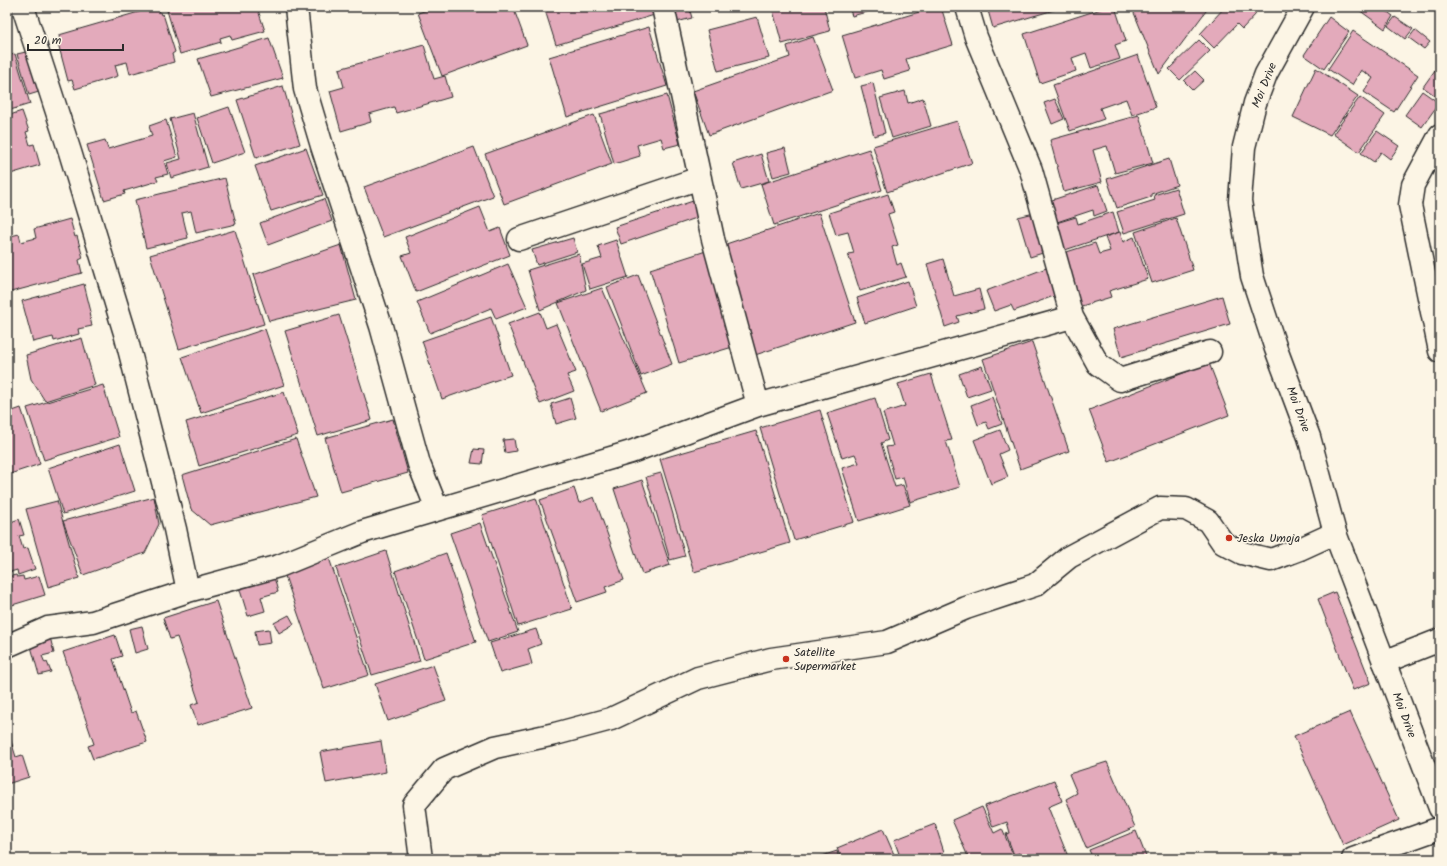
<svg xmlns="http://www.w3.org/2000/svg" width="1447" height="866" viewBox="0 0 1447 866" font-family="Kalam,sans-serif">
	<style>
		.building { fill: #e3aabb; stroke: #2b2b2b }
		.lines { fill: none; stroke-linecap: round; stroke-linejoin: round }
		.minor-casing { stroke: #2b2b2b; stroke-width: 25 }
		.tertiary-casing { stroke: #2b2b2b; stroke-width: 25 }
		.minor { stroke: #fcf5e5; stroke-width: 22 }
		.tertiary { stroke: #fcf5e5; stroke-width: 22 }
		.poi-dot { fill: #c8321e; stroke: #fcf5e5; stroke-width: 1.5 }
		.labels { text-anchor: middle; stroke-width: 3.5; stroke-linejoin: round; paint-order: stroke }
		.street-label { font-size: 12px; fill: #2b2b2b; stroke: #fcf5e5 }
		.poi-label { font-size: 12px; fill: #2b2b2b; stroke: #fcf5e5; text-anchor: start }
	</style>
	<rect width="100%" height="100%" fill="#fcf5e5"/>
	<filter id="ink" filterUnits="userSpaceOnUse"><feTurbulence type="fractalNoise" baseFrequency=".025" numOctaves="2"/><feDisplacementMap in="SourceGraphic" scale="8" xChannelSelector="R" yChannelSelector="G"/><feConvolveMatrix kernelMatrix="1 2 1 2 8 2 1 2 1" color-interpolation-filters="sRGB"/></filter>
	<g filter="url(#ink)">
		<path class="building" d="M156,7H158L161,15L163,14L175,52L172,54L174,62L130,74L127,62L115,65L118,76L75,89L72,80L68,81L58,43L60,42L59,35Z
			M166,7H257L265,31L232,40L230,35L220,38L221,42L180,54Z
			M436,7H513L527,45L442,76L418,13Z
			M544,7H659L661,13L556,45Z
			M669,7H704L690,11L692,18L673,23Z
			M772,7H824L830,31L782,44Z
			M849,7H881V8L852,16Z
			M936,7H941L953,45L906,59L910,71L884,79L881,70L855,78L842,35Z
			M987,7H1064L993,28Z
			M1107,7H1115L1126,41L1115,45L1120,59L1091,68L1086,53L1072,58L1076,71L1040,83L1024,34Z
			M1133,7H1209L1159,74L1132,8Z
			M1225,7H1247L1256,14L1242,29L1237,24L1214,48L1200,34Z
			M1355,7H1381L1393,16L1385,29Z
			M757,17L769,58L718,71L707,30Z
			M1329,17L1349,32L1324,69L1304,55Z
			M1395,17L1413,29L1405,39L1388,26Z
			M649,27L667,86L567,117L549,57Z
			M1415,30L1430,42L1424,49L1409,38Z
			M1353,31L1418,75L1394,112L1364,92L1373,78L1361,70L1352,85L1328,69Z
			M813,37L833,90L709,135L693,91L790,57L787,46Z
			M269,38L283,78L211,97L198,59Z
			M1199,40L1210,51L1180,80L1169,69Z
			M424,45L434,79L445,76L451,97L396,113L394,107L369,114L371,122L341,131L330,91L344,87L339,69Z
			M30,51L42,91L29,95L17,54Z
			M15,54L30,104L7,111V56Z
			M1138,55L1156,107L1132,115L1126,99L1100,108L1104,119L1070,131L1053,85Z
			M1440,63V99L1423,87Z
			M1316,68L1358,96L1330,135L1293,117Z
			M1195,71L1204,80L1193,90L1184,81Z
			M873,83L885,133L874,136L861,86Z
			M283,86L300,144L256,158L237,100Z
			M905,91L908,103L923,98L931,126L892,138L880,98Z
			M1422,91L1439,103L1422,127L1405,115Z
			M667,95L680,144L664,148L661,138L637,145L640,156L614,164L600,114Z
			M1360,97L1385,115L1359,152L1333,134Z
			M1055,99L1064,119L1052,124L1044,103Z
			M229,107L245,152L212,163L197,118Z
			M22,111L29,131L26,132L30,145L34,144L40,165L7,175V116Z
			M193,113L208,167L171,178L167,163L181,159L170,119Z
			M594,115L612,164L504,204L485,154Z
			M1139,115L1153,163L1115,173L1107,146L1093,150L1102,182L1064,192L1050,140Z
			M166,120L177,157L164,161L168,174L156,177L158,181L124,191L125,194L104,200L87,145L105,140L108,149L152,136L149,126Z
			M957,121L972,163L887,192L873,146Z
			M1377,131L1399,146L1390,159L1381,152L1374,162L1361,153Z
			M474,147L493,196L383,237L364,187Z
			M306,148L323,195L271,211L255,166Z
			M785,148L791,172L773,177L766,153Z
			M869,149L882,190L774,225L761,184Z
			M761,154L769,181L741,189L733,163Z
			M1169,159L1177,185L1151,194V197L1117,208L1107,179Z
			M225,178L236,224L196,233L191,211L182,213L188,238L146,248L135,200Z
			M1098,185L1107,211L1094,216L1093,210L1057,222L1049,201Z
			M1176,188L1184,214L1124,233L1117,212L1155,200L1154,195Z
			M888,194L894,212L888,214L898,245L892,247L897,265L901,263L906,277L860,291L848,254L854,253L848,232L836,235L829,213Z
			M324,199L332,221L268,245L260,223Z
			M699,199L705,215L621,244L615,227Z
			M480,207L490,232L500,228L510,255L416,292L402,256L411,253L405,237Z
			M1038,212L1049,251L1030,257L1018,217Z
			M1113,212L1119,232L1065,250L1056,223L1076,217L1078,224Z
			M819,213L855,322L752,356L717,247Z
			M1176,218L1193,270L1152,283L1135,232Z
			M70,219L75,237L77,236L83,258L79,260L82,273L7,293V276L9,275L7,268V237L19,234L21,242L36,238L34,229Z
			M235,230L264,324L179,349L150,255Z
			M1120,232L1123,242L1134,237L1148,279L1109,291L1111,297L1075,308L1057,255L1095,243L1099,254L1110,251L1105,237Z
			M573,238L577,252L537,265L532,250Z
			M616,240L628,277L590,289L582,264L602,258L598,246Z
			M341,245L356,300L269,321L253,275Z
			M706,251L736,346L679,363L650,269Z
			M579,254L586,290L540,310L528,270Z
			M943,259L954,296L979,289L984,309L957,316L959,322L945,327L927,264Z
			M508,264L527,307L496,319L491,308L430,333L417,302Z
			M1049,267L1059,294L1014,311L1011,305L994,311L986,291Z
			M638,275L672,364L641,376L607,287Z
			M908,281L916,306L865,323L857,298Z
			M84,284L91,312L89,313L92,326L78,329L79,334L54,341L53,337L33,342L22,301Z
			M602,288L647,393L601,411L558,303Z
			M1222,296L1230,324L1121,357L1113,329Z
			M540,312L546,328L556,324L576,372L567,375L574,391L540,404L508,324Z
			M339,315L372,420L318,436L285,331Z
			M491,317L511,375L442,399L422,341Z
			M265,329L284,385L201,413L182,357Z
			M82,338L95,385L45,401L31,379L26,355Z
			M1032,342L1069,451L1020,469L983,359Z
			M1209,363L1229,415L1109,462L1089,410Z
			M982,366L991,389L967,397L959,374Z
			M931,374L952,440L946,441L960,487L910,502L903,477L895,479L886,447L893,446L883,413L905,406L898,384Z
			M103,385L119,437L44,460L27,408Z
			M284,392L298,435L199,466L186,422Z
			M992,397L1002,424L989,429L986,422L978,425L971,405Z
			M570,398L576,418L556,424L551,404Z
			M875,398L888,440L881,443L895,487L903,485L910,505L859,521L842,468L859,463L855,454L842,458L827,413Z
			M21,408L40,464L7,475V413Z
			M820,410L854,522L794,540L760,428Z
			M393,419L408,473L341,492L325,438Z
			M1000,430L1008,450L999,454L1008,477L991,484L974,440Z
			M756,431L790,543L694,572L660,459Z
			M296,439L316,497L210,525L191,509L182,475Z
			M514,439L516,451L505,453L503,440Z
			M120,444L135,491L63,514L48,468Z
			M474,449L484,450L482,464L471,463Z
			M661,473L685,556L670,560L646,477Z
			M642,480L670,565L642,574L614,489Z
			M574,488L579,503L594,497L624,580L605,587L607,592L577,602L540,500Z
			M154,497L159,524L145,553L83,575L63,521Z
			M536,498L572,609L518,626L482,515Z
			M57,501L79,578L48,587L26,509Z
			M7,519L8,523L19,519L24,535L19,536L23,549L28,548L35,569L18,575L17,570L7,573Z
			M480,523L518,632L488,642L450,533Z
			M386,551L420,661L372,675L336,568Z
			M446,553L476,642L424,659L395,571Z
			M329,558L369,675L324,689L284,573Z
			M16,575L17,577L23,576L24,580L39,576L45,595L9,606L7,598V577Z
			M274,577L278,592L261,597L265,611L248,616L239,587Z
			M1335,592L1371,683L1353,690L1318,599Z
			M216,601L252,708L198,725L191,705L199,702L177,637L170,639L163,618Z
			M289,615L294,624L279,633L274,623Z
			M142,626L148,649L135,653L129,629Z
			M269,629L271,643L257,645L255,631Z
			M536,629L541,644L528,649L532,664L500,673L490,643Z
			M115,635L122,656L113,659L131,713L136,711L147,742L93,759L88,746L94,744L63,652Z
			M50,637L54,653L42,656L45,663L47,662L51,672L39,675L30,643Z
			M433,665L446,701L388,721L375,684Z
			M1350,712L1399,820L1343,845L1294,736Z
			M7,728L16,757L22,755L29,777L7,784Z
			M381,741L386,772L326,783L320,752Z
			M1107,762L1135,827L1086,848L1066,799L1077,793L1069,774Z
			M1054,780L1062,801L1048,807L1069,859H1021L1019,853L1014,855L1006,834L1010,833L1007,822L993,827L985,806Z
			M982,807L994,833L1002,829L1015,859H969L952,820Z
			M935,824L944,852L928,859H901L894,840Z
			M883,829L896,859H841L837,848Z
			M1136,831L1147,859H1093L1089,850Z
			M837,851L839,859H813Z"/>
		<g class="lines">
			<g class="minor-casing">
				<path id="minor" d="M23,7L70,152L125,333L175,529L188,591
					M296,7L305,89L322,146L381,326L419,464L437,509
					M663,7L713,239L758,405
					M967,7L976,37L1031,170L1072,317
					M1440,135L1413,185L1410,205L1440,351
					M519,239L700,178
					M7,646L48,628L93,622L188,591L279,566L362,532L631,452L758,405L1072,317L1098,364L1120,380L1210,352
					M1384,662L1440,640
					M421,859L414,805L444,769L495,747L555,734L611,719L698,678L771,659L887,642L966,608L1035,585L1069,557L1160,508L1186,509L1208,521L1223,543L1242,553L1271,560L1300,549L1335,533
					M1353,859L1440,828"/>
			</g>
			<g class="tertiary-casing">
				<g id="tertiary">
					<path id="s1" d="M1303,7L1266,74L1255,103L1244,147L1240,201L1252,276L1276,349L1309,437L1335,533L1440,808"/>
				</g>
			</g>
			<use href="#minor" class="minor"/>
			<use href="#tertiary" class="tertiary"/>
		</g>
	</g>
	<g class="poi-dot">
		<circle cx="1229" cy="538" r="4"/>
		<circle cx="786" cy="659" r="4"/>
	</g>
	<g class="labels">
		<g class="street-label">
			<text transform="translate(1264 85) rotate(-68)" y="4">Moi Drive</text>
			<text dy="4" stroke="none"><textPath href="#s1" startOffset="424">Moi Drive</textPath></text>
			<text dy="4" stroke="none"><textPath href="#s1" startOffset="748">Moi Drive</textPath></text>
		</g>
		<g class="poi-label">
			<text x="1237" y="542">Jeska Umoja</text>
			<text x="794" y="656">Satellite<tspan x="794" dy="14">Supermarket</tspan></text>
		</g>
	</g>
	<rect width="1447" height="866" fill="none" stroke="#fcf5e5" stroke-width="24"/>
	<rect x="12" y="12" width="1423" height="842" fill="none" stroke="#2b2b2b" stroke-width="1.5" filter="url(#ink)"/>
	<path d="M28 44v6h95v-6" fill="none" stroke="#2b2b2b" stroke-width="2"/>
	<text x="34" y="44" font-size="12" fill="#2b2b2b" stroke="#fcf5e5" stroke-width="3" paint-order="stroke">20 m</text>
</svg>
